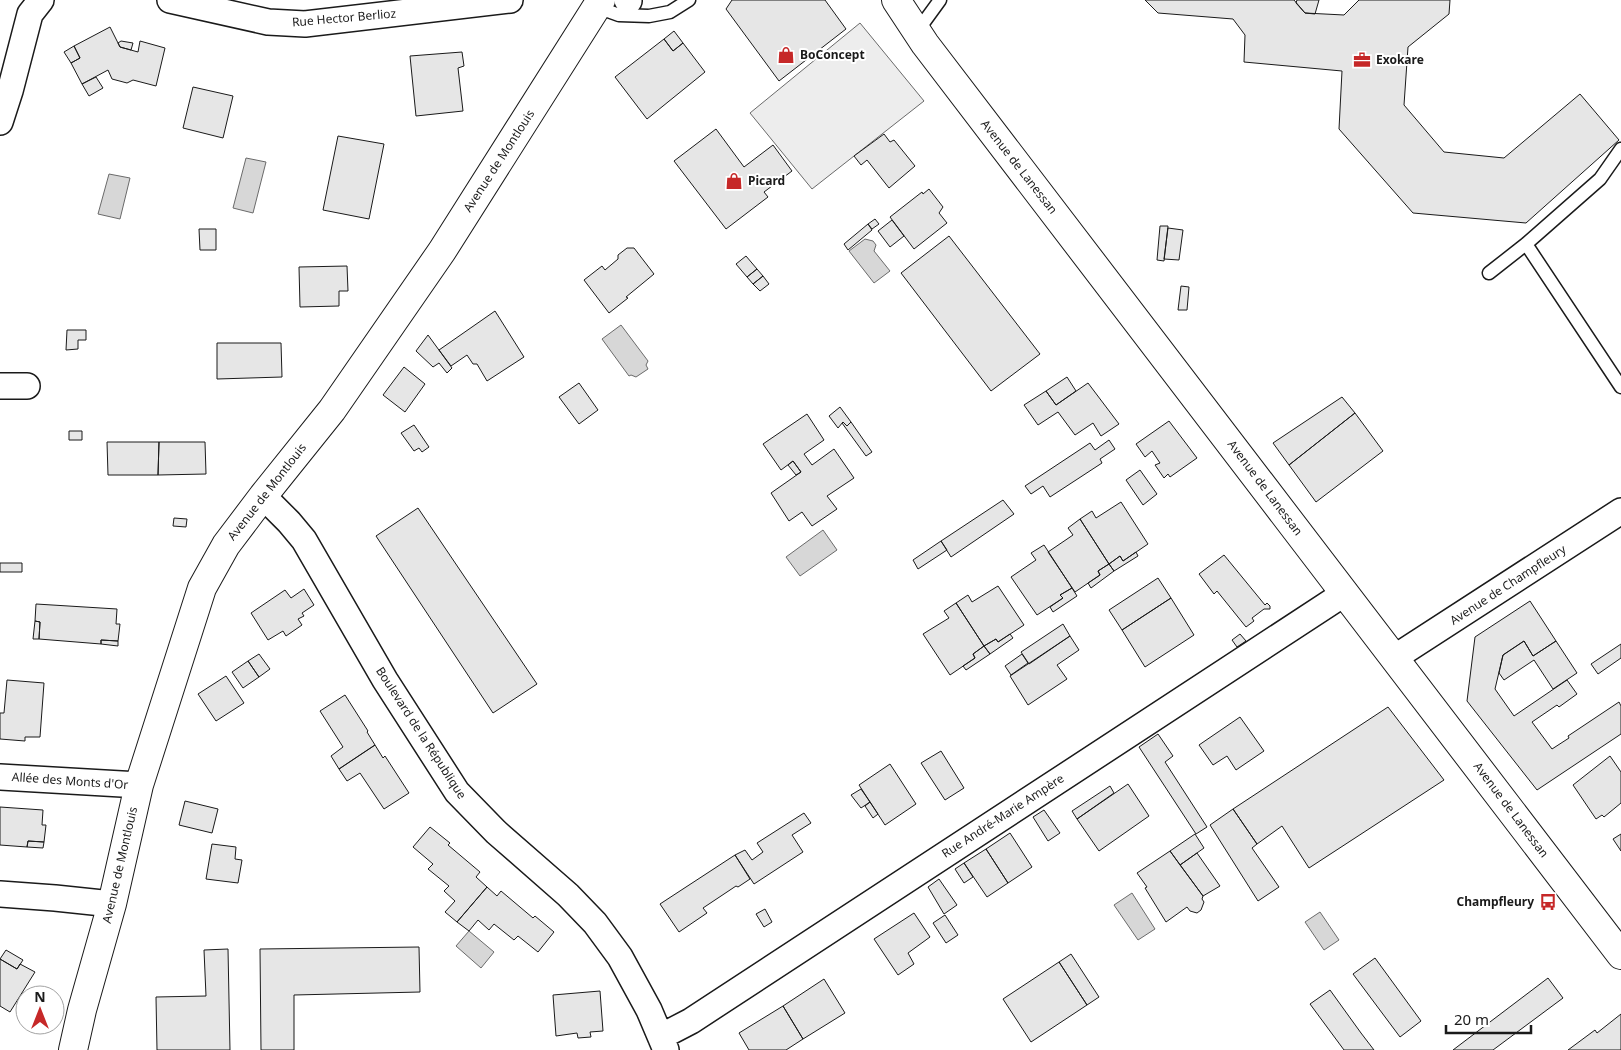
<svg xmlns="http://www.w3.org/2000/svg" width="1621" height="1050" viewBox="0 0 1621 1050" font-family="'Noto Sans',sans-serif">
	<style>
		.built { fill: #ededed; stroke: #6a6a6a }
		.water { fill: #d7d7d7; stroke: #6a6a6a }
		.building { fill: #e6e6e6; stroke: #1a1a1a }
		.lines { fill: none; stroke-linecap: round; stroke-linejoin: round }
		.lane-casing { stroke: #1a1a1a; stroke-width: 15 }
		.street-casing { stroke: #1a1a1a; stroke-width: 28 }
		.secondary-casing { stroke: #1a1a1a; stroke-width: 30 }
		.primary-casing { stroke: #1a1a1a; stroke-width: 30 }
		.lane { stroke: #fff; stroke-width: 12 }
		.street { stroke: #fff; stroke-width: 25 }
		.secondary { stroke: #fff; stroke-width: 28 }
		.primary { stroke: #fff; stroke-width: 28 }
		.labels { text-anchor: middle; stroke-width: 4; stroke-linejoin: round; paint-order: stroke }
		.street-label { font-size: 12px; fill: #1a1a1a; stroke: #fff }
		.poi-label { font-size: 12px; font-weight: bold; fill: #1a1a1a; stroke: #fff; text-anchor: start }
	</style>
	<rect width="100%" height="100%" fill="#fff"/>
	<path class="built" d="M860,23L924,101L812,189L750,113Z"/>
	<path class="water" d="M246,158L266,162L253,213L233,208Z
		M109,174L130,178L120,219L98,214Z
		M865,239L873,241L876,245L874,251L890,271L874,283L849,251Z
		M621,325L648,361L646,365L648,369L636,377L631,375L629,376L602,339Z
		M823,530L837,550L800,576L786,557Z
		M1132,893L1155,929L1138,940L1114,905Z
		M1320,912L1339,940L1324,950L1305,922Z
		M469,931L494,952L481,968L456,946Z"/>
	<path class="building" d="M732,0H825L846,29L779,81L726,9Z
		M1145,0H1294L1305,13L1344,15L1359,0H1450L1449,14L1408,47L1404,105L1444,152L1504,158L1580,94L1619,140L1526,223L1413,213L1339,129L1342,71L1244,62L1245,35L1233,19L1158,13Z
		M1297,0H1319L1315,14L1305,13L1296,3Z
		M110,27L120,47L138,52L140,41L165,48L156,86L133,80L127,83L112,79L108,70L82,84L71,63L80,58L74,46Z
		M674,31L683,43L673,51L664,39Z
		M664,39L673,51L683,43L705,72L647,119L615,77Z
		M121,41L133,43L131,50L120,47L118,43Z
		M74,46L80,58L71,63L64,52Z
		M462,52L464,66L458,68L463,111L416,116L410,56Z
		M96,77L103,88L89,96L82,84Z
		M193,87L233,96L223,138L183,128Z
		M716,129L744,167L773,145L792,171L764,192L768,197L726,229L674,161Z
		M884,134L890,142L894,140L915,166L889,188L867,160L861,165L854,156Z
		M338,136L384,144L369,219L323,210Z
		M929,189L943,207L939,213L947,223L914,249L890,217L922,192L923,194Z
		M875,219L879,224L872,229L868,224Z
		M892,220L904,236L890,247L878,231Z
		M868,224L872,230L848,250L844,244Z
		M1160,226H1168L1164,261L1157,260Z
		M1168,228L1183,230L1179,260L1164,259Z
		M199,229H216V250H200Z
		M949,236L1040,354L991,391L901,273Z
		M627,248H634L654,274L626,297L628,298L609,313L584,280L602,266L605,270L618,259V255Z
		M746,256L757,269L747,277L736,264Z
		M347,266L348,291H339V306L300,307L299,267Z
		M757,269L763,276L753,284L747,277Z
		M763,276L769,284L760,291L753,284Z
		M1181,286L1189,287L1187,310H1178Z
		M495,311L524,357L487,381L477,364H473L467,355L451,366L439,350Z
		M67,330H86V340H78V349L66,350Z
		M428,335L452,368L447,373L439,363L433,367L416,351Z
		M217,343H281L282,377L217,379Z
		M404,367L425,384L405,412L383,395Z
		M1067,377L1076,391L1056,405L1046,391Z
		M579,383L598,410L579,424L559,397Z
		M1088,383L1119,424L1101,436L1093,423L1075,435L1058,412L1038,425L1024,405L1046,391L1056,405Z
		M1342,397L1355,413L1289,465L1273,443Z
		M840,407L851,422L847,426L843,422L838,428L829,416Z
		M1355,413L1383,451L1316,502L1289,465Z
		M807,414L824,440L804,454L812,465L834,449L854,478L827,496L837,509L812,526L802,512L789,521L771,493L801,472L793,461L781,470L763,444Z
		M1169,421L1197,458L1170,477L1168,474L1164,478L1155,465L1160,463L1152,451L1145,457L1136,444Z
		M843,422L847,426L851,422L872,452L866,456L842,423Z
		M414,425L429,447L422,452L419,448L414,451L401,433Z
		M69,431H82V440H69Z
		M1109,440L1115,449L1100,459L1102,463L1050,497L1043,486L1031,494L1025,486L1090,443L1095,450Z
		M107,442H159L158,475H108Z
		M159,442H205L206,474L158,475Z
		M793,461L801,472L796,475L788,465Z
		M1140,470L1157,494L1143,505L1126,480Z
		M1003,500L1014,514L951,557L941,541Z
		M1121,502L1148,544L1123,561L1120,556L1109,564L1080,519L1092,511L1096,518Z
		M418,508L537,684L493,713L376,536Z
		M174,518L187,519L186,527L173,526Z
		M1080,519L1109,564L1098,571L1100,575L1075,592L1048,552L1073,535L1068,528Z
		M941,541L947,550L918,569L913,560Z
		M1044,545L1072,588L1060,595L1063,598L1037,615L1011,577L1036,560L1031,553Z
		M1136,552L1138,556L1114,571L1109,564L1120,556L1123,561Z
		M1224,555L1265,605L1267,603L1270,606V609H1264L1252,618L1254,621L1246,627L1217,591L1214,594L1199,574Z
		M0,563H22V572H0Z
		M1109,564L1114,571L1091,588L1088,583L1100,575L1098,571Z
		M1158,578L1171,598L1122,630L1109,610Z
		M998,586L1024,625L998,642L996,639L984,646L956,603L968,595L972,602Z
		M1072,588L1077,596L1053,612L1050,607L1063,598L1060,595Z
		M304,589L314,605L302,613L304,616L298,619L302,625L286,636L283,631L268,640L251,613L285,590L291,598Z
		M1171,598L1194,635L1145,667L1122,630Z
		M1530,601L1556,641L1533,656L1524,641L1503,655L1495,689L1514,716L1567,680L1577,694L1559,707L1557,705L1532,722L1552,749L1569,738L1568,736L1619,702L1621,706V734L1537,790L1467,701L1475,637Z
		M956,603L984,646L973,654L975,658L950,675L923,634L949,618L944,611Z
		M36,604L117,609L116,624H120L118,641L101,640V644L39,639L40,622L35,621Z
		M35,621L40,622L39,639H33Z
		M1063,624L1070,636L1029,664L1021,652Z
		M1010,634L1013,638L990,654L984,646L996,639L998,642Z
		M1240,634L1246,641L1237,647L1232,640Z
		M1070,636L1079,650L1057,665L1067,679L1028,705L1010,676Z
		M101,640L118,641V646L101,644Z
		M1524,641L1533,656L1556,641L1577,673L1553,689L1534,660L1504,680L1499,673L1503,655Z
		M1621,644V658L1598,674L1591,664Z
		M984,646L990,654L966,670L963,666L975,658L973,654Z
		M259,654L270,669L259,677L248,661Z
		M1022,654L1028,663L1011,675L1005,666Z
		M248,661L259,677L243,688L232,672Z
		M226,676L244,703L216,721L198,694Z
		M7,680L44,683L40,737H25V741L0,739V713H4Z
		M345,695L368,731L367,732L375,745L339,769L331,756L343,747L320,711Z
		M1388,707L1444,780L1309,868L1282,826L1257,844L1233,809Z
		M1240,717L1264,751L1236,770L1227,756L1213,765L1199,745Z
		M1158,734L1173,756L1165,762L1207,827L1196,834L1139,747Z
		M375,745L383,758L385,756L409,793L384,809L360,773L347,781L339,769Z
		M941,751L964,788L945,800L921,763Z
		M1610,756L1621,772V803L1604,817L1602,815L1596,819L1573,785Z
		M890,764L916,804L885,825L859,785Z
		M1128,784L1149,816L1099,851L1077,819Z
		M1110,786L1114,793L1077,819L1072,811Z
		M861,789L870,802L861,808L851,795Z
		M185,801L218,809L212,833L179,825Z
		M870,802L878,814L873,818L865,806Z
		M0,807L43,810L42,825H46L44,842L28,841L27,847L0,845Z
		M1233,809L1257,844L1252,848L1279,887L1258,901L1210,825Z
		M1044,810L1060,833L1048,841L1033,817Z
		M804,813L811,823L792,835L803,852L754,884L735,855L745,850L752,860L763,852L757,843Z
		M430,827L450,843L448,845L480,872L476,877L487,887L457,922L445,912L455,901L444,891L449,886L428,869L433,864L413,847Z
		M1010,833L1032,867L1008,883L986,849Z
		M1195,834L1204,848L1180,865L1170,851Z
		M1621,834V851L1613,839Z
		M28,841L44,842L43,848L27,847Z
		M212,844L236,847L235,859L242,860L238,883L206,879Z
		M986,849L1008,883L987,897L964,863Z
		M1170,851L1203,896L1202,899L1204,902L1201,910L1197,913L1190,911L1187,907L1166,922L1145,888L1147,887L1137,873Z
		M1197,853L1220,886L1203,896L1180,865Z
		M735,855L750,879L738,887L736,886L703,908L707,913L679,932L660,904Z
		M964,863L973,877L964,883L955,869Z
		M939,879L957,905L944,914L928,887Z
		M487,887L497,896L501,891L533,918L535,916L554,932L538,952L518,936L514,940L494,924L489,930L478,920L469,931L457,922Z
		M765,909L772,922L764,927L756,914Z
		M914,913L930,937L908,953L914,964L898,975L874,939Z
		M945,915L958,935L946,943L933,923Z
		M419,947L420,992L294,995V1050H261L260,949Z
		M228,949L230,1050H157L156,997L206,996L204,950Z
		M6,950L23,960L17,969L0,959Z
		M1071,954L1099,997L1087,1005L1059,962Z
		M1375,958L1421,1021L1400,1037L1353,974Z
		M0,959L17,969L20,964L35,972L10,1012L0,1006Z
		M1059,962L1087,1005L1031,1042L1003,999Z
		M1548,978L1563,998L1493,1050H1453Z
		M824,979L845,1013L803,1039L783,1006Z
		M1330,990L1361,1033L1374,1050H1344L1310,1004Z
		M600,991L603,1031L590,1032L591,1037L578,1038L577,1033L556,1036L553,995Z
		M783,1006L803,1039L786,1050H749L739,1033Z
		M1621,1014V1050H1568L1595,1030L1597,1033Z"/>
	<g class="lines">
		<g class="lane-casing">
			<path id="lane" d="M597,7L619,15L649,16L670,12L689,0
				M916,33L940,0
				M1526,244L1621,387
				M1489,273L1526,244L1600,179L1621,149"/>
		</g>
		<g class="street-casing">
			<path id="street" d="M170,0L268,22L305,24L510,0
				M627,0L629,1
				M0,122L10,91L30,14L41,0
				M0,386H27
				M263,496L289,522L304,540L385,680L457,792L496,832L568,895L595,923L620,957L649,1010L666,1050
				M1394,658L1621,511
				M0,777L139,785
				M0,894L55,898L112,904
				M661,1038L666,1034L691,1021L1345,593"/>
		</g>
		<g class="secondary-casing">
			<path id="secondary" d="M73,1050L82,1010L112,904L139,785L202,588L226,545L263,496L332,410L442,251L601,0"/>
		</g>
		<g class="primary-casing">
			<path id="primary" d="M896,0L925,44L1621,955"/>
		</g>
		<use href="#lane" class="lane"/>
		<use href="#street" class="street"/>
		<use href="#secondary" class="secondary"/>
		<use href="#primary" class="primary"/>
	</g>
	<defs>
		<g id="shop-bare" transform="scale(1.35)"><path d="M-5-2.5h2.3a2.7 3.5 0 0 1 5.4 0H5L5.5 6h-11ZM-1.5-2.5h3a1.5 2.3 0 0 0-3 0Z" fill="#c62828" stroke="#fff" stroke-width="2.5" paint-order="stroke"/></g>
		<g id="office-bare" transform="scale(1.35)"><path d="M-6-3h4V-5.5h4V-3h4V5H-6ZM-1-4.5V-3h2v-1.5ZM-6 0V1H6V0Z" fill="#c62828" stroke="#fff" stroke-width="2.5" paint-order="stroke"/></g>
		<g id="bus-bare" transform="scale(1.35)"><path d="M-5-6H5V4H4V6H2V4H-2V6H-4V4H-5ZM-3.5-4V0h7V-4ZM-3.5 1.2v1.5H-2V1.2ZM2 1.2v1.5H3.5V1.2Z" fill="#c62828" stroke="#fff" stroke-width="2.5" paint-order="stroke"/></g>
	</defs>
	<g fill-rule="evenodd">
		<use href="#shop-bare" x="786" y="55"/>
		<use href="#office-bare" x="1362" y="60"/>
		<use href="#shop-bare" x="734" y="181"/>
		<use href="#bus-bare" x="1548" y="902"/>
	</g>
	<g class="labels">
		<g class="street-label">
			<text transform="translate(344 18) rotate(-5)" y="4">Rue Hector Berlioz</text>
			<text transform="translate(499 161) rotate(-57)" y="4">Avenue de Montlouis</text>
			<text transform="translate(1019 167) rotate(52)" y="4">Avenue de Lanessan</text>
			<text transform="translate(1265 488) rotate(53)" y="4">Avenue de Lanessan</text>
			<text transform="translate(267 492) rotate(-52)" y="4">Avenue de Montlouis</text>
			<text transform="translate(1508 585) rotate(-33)" y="4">Avenue de Champfleury</text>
			<text transform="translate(421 733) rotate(57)" y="4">Boulevard de la République</text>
			<text transform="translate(70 781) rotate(4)" y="4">Allée des Monts d'Or</text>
			<text transform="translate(1511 810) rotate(53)" y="4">Avenue de Lanessan</text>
			<text transform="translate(1003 816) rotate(-33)" y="4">Rue André-Marie Ampère</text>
			<text transform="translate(120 865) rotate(-77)" y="4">Avenue de Montlouis</text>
		</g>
		<g class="poi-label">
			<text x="800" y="59">BoConcept</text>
			<text x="1376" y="64">Exokare</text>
			<text x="748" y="185">Picard</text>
			<text x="1534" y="906" text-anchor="end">Champfleury</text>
		</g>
	</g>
	<g transform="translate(40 1010)"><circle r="24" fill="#ffffff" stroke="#a3a3a3"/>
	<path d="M0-4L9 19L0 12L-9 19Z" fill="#c62828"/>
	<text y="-8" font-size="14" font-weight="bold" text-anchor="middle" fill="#1a1a1a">N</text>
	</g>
	<path d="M1446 1025v8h85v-8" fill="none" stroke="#1a1a1a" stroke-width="2.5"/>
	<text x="1454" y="1025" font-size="15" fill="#1a1a1a" stroke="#ffffff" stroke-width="4" paint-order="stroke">20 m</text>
</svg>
